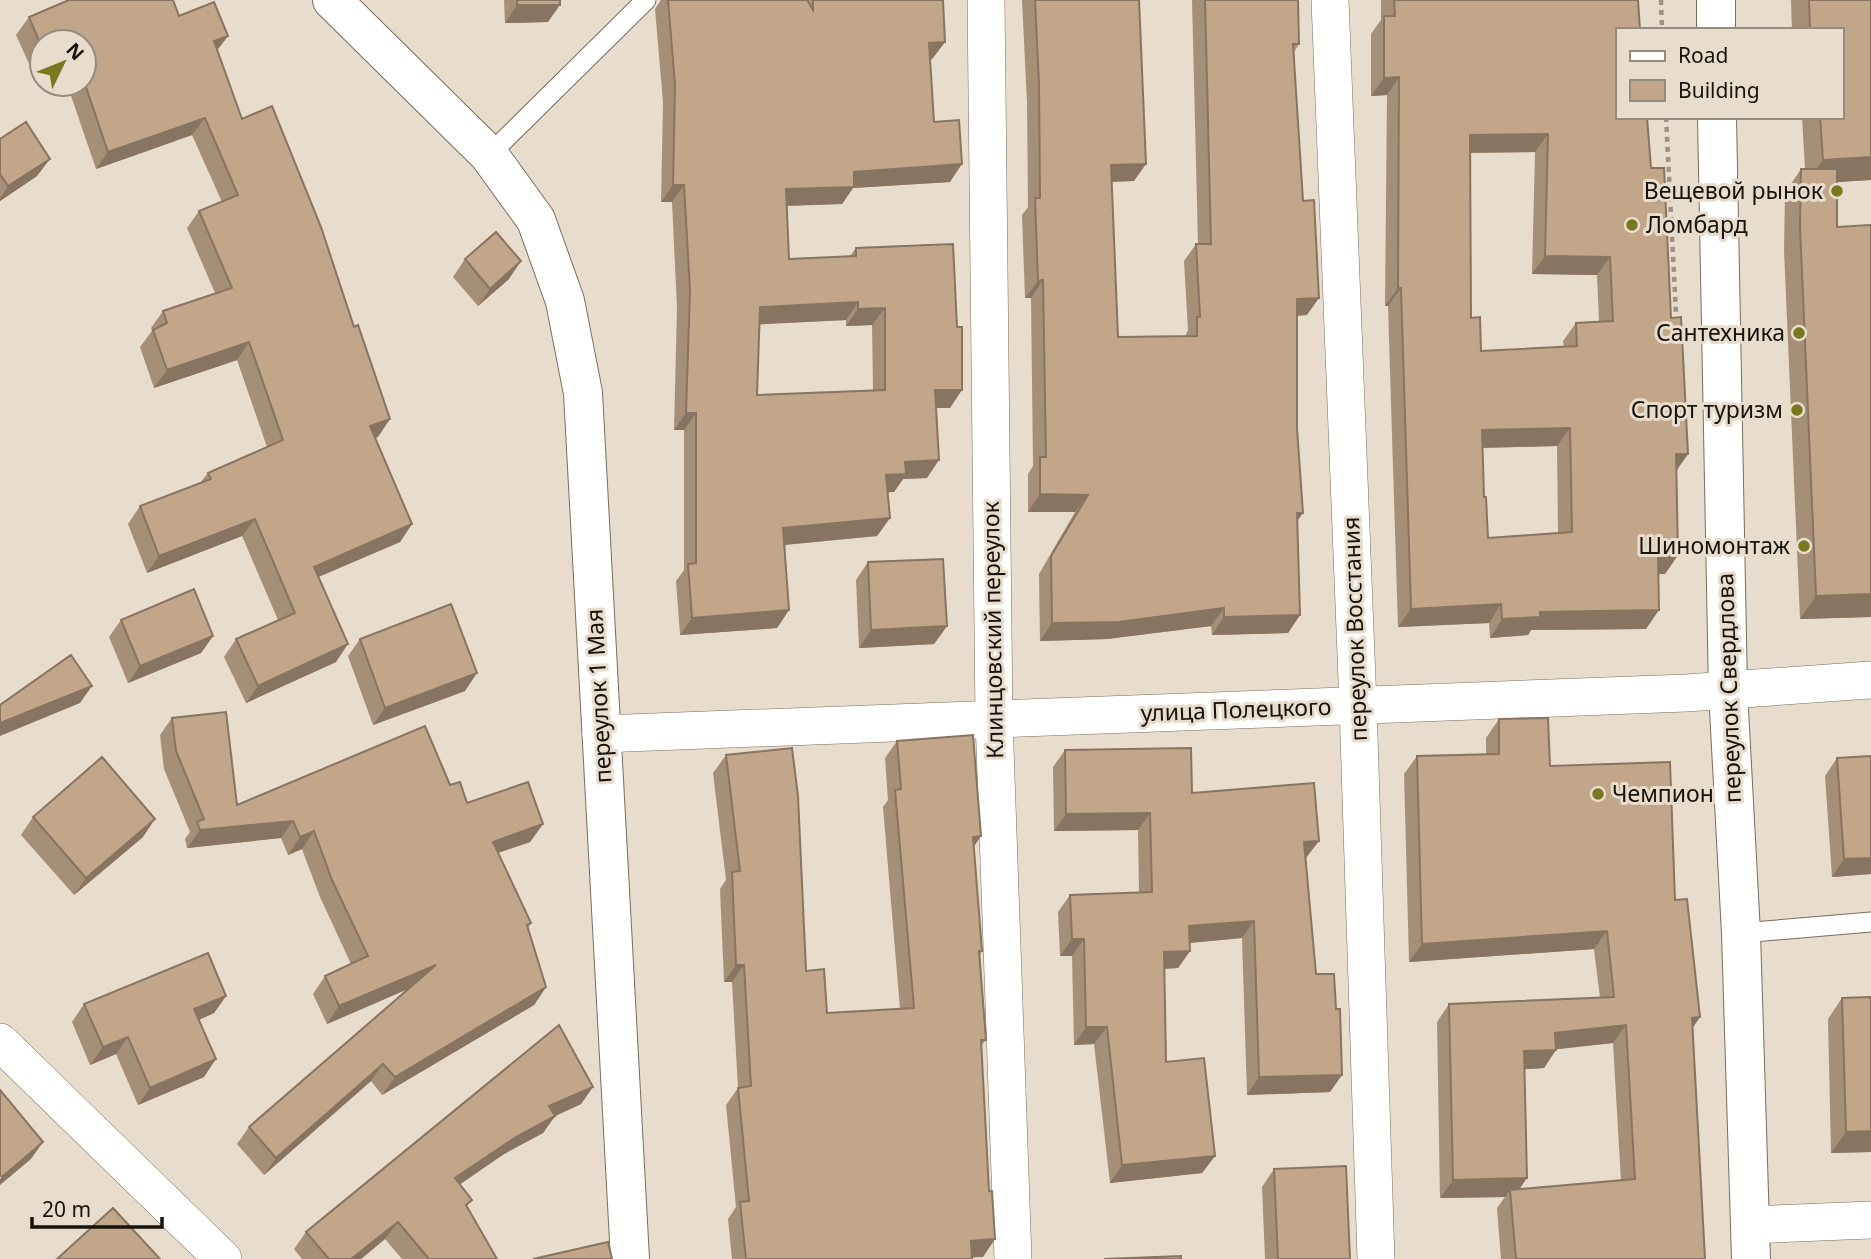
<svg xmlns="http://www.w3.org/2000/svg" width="1871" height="1259" viewBox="0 0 1871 1259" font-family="'Noto Sans',sans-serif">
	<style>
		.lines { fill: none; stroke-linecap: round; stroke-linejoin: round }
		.lane-casing { stroke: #786d5f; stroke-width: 21 }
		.street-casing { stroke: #786d5f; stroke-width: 38 }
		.secondary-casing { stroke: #786d5f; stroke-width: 40 }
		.path { stroke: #9b9285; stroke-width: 4.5; stroke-dasharray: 5 5; stroke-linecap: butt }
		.lane { stroke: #fff; stroke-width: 19 }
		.street { stroke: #fff; stroke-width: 37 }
		.secondary { stroke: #fff; stroke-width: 38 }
		.wall { fill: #a68f77; fill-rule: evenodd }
		.shaded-wall { fill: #877461 }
		.building { fill: #c1a68a; stroke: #877461; stroke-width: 2; fill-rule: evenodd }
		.poi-dot { fill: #7a781f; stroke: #e8dccc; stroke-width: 2.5 }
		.labels { text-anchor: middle; stroke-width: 6; stroke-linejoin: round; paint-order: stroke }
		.poi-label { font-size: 23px; fill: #17130d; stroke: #e8dccc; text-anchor: end }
		.street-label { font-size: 23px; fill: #17130d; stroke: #e8dccc }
	</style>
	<rect width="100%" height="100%" fill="#e8dccc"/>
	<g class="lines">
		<g class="lane-casing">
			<path id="lane" d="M489,155L646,0
				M1741,933L1871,922"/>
		</g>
		<g class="street-casing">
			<path id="street" d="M986,0L994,719L1013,1259
				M1330,0L1358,705L1376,1259
				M601,734L1686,693L1871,680
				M0,1042L223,1259
				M1750,1225L1871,1220"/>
		</g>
		<g class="secondary-casing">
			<path id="secondary" d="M332,0L489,155L536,220L565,301L583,393L630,1259
				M1716,0V30
				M1717,117L1728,691L1741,933L1751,1259"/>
		</g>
		<path class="path" d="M1661,0L1662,30
			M1666,117L1676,314"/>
		<use href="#lane" class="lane"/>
		<use href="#street" class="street"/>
		<use href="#secondary" class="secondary"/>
	</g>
	<path class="wall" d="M504,0H560L548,22L505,23Z
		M661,0H943L945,42L932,59L930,60L934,122L950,182L853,188L842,204L787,206L789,259L850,256L856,248L950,408H936L927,478L903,479L894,492H887L890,518L877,536L785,545L789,610L777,628L680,635L676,581L684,570V430H674L677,308L672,202H661L663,102L655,9ZM846,320V326L872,325L873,391L757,395L759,324Z
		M1022,0H1139L1134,181L1112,182L1118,337L1185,336L1188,330L1184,261L1196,244H1198L1192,0H1298L1299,44L1294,52L1307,315L1297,316V522L1300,615L1288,633L1212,635L1211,626L1107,639L1040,641L1039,574L1075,512H1028V474L1033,466L1031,298H1025L1022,215L1028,207L1027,102Z
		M1381,0H1638L1651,168L1688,454L1677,470L1678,555L1665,574H1659L1646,629L1531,630L1528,635L1490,638L1489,623L1398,627L1388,306H1385L1387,95L1371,96V34L1381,20ZM1535,152L1532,274L1597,275L1599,322L1576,323L1563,341L1564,347L1481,351L1471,318L1470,153ZM1557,446L1558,533L1488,538L1484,497L1483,448Z
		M1791,0H1871V180L1837,182V227L1871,225V617L1800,619L1784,250L1785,193L1801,169H1805L1802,117H1841V30H1792Z
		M179,16L228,36L217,50L242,119L378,437L375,438L412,524L400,542L318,577L336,662L246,703L224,657L236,639L278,620L242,536L147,573L128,524L140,506L200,483L208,473L267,447L237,360L154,388L140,347L152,331L151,328L163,311L215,293L187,228L199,211L222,202L192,135L96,169L67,84H84V42H42V74L35,77L16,35L29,17Z
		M0,139L37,176L0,201Z
		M465,259L509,279L478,306L453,277Z
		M868,562L947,626L934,644L859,648L856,580Z
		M121,620L213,636L201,653L128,683L109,637Z
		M360,639L465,691L373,725L348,656Z
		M172,718L237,805L450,785L467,803L543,824L530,842L498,853L531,923L528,928L546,987L534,1005L382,1095L371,1081L264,1175L237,1144L249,1127L408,989L327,1024L313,994L325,976L351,964L320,897L302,849L288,855L281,838L187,848L185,839L190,832L164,769L160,735Z
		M1499,719L1550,766L1675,900L1700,1017L1693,1027L1705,1259H1501L1497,1208L1505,1197L1440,1198L1437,1022L1449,1004L1600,998L1594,949L1409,962L1404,774L1417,756L1486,754V738ZM1613,1043L1621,1181L1520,1189L1525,1069L1544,1068L1556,1049Z
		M897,741L974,847L982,951L980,955L986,1040L981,1046L983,1257H972V1259H732L728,1219L736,1207L726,1105L738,1088L732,982H724L720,889L726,880L713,773L726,755L806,971L827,1013L900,1009L883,807L888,800L885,758Z
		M1065,750L1192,793L1306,858L1316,974L1330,1092L1247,1095L1242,938L1190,943V951L1178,968L1164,969L1166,1062L1215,1156L1202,1173L1110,1183L1094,1044L1074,1045L1072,956H1060L1058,912L1070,895L1139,893L1138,830L1054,831L1053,767Z
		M1837,758L1871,874L1832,877L1825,776Z
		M33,817L143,837L74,895L21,835Z
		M226,996L214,1013L199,1020L204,1077L138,1105L116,1054L90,1065L72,1022L84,1004Z
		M1871,997V1152L1831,1153L1828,1019L1842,998Z
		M593,1087L581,1104L555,1116L543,1133L504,1154L460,1184L467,1207L497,1259H402L385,1239L361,1259H302L294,1249L306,1232Z
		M1274,1169L1350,1259H1265L1262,1187Z"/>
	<path class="shaded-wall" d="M517,5H560L548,22L505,23Z
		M228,36L215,53L214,41Z
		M945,42L932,59L917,60L929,43Z
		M42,67V74L35,77Z
		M1399,77L1387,95L1371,96L1384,78Z
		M205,118L192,135L96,169L108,152Z
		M1548,134L1535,152L1457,153L1470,135Z
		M1871,157V180L1806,184L1823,160Z
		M50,159L37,176L0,201V198L8,186Z
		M962,164L950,182L853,188L842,204L774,206L786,189L854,172Z
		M1146,164L1134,181L1099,182L1111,165Z
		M673,185H684L672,202H661Z
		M1545,256L1610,257L1597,275L1532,274Z
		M521,261L509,279L478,306L490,289Z
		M1043,280L1031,298H1025L1038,281Z
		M1398,288H1401L1388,306H1385Z
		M1319,298L1307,315L1285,316L1297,299Z
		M858,302L846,320L747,325L760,307Z
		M885,308L872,325L846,326L858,309Z
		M249,342L237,360L154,388L167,370Z
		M935,390H962L950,408H923Z
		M686,413H696L684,430H674Z
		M390,419L378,437L358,443L370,426Z
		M1570,428L1557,446L1469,448L1482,430Z
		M1676,454H1688L1675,472Z
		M939,460L927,478L903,479L894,492L874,493L886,475L905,462Z
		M1040,494L1088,495L1075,512H1028Z
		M1297,513H1303L1291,530Z
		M890,518L877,536L771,546L783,528Z
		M255,519L242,536L147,573L159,556Z
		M412,524L400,542L302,584L314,567Z
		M1658,555H1678L1665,574H1646Z
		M1871,594V617L1800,619L1816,596Z
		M1501,604L1489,623L1398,627L1411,609Z
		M1224,608L1211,626L1107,639L1040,641L1052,623Z
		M789,610L777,628L680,635L692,618Z
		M1659,610L1646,629L1531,630L1528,635L1490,638L1502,619L1540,612Z
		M1300,615L1288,633L1212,635L1224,617Z
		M947,626L934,644L859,648L871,630Z
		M213,636L201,653L128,683L140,666Z
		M348,644L336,662L246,703L258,686Z
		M477,673L465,691L373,725L385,708Z
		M92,686L80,703L0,736V723Z
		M1150,813L1138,830L1054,831L1066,814Z
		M155,819L143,837L74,895L86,878Z
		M293,821L281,838L187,848L200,830Z
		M543,824L530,842L480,859L493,842Z
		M314,831L302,849L288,855L300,837Z
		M981,836L969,854L973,837Z
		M1319,841L1306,858L1292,859L1304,842Z
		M1871,858V874L1832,877L1844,859Z
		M1254,921L1242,938L1177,944L1189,926Z
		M1607,931L1594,949L1409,962L1422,944Z
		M1072,939H1084L1072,956H1060Z
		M1190,951L1178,968L1152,969L1164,952Z
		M436,965L424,982L327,1024L339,1006Z
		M736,965H744L732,982H724Z
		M546,987L534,1005L382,1095L395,1077Z
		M226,996L214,1013L182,1027L194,1009Z
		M1700,1017L1687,1036L1692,1018Z
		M1626,1025L1613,1043L1550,1050H1556L1544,1068L1512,1070L1524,1051L1555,1033Z
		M1086,1027H1107L1094,1044L1074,1045Z
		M128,1037L116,1054L90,1065L103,1047Z
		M216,1059L204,1077L138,1105L150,1088Z
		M383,1064L371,1081L264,1175L276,1158Z
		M1342,1075L1330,1092L1247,1095L1259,1077Z
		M593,1087L581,1104L555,1116L543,1133L504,1154L443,1196L455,1178L516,1137L549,1106Z
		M1871,1131V1152L1831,1153L1846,1132Z
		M43,1142L31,1159L0,1185V1179L2,1177Z
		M1215,1156L1202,1173L1110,1183L1122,1165Z
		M1527,1178L1514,1197L1510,1190L1505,1197L1440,1198L1453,1180Z
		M398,1222L385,1239L361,1259H351Z
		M995,1239L983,1257L959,1258L971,1241Z"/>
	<path class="building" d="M69,0H173L179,16L214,2L228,36L214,41L242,119L272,106L321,227L354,327L358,325L390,419L370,426L412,524L314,567L348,644L258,686L236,639L295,613L255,519L159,556L140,506L211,479L208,473L283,440L249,342L167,370L153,330L167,323L163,311L232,288L199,211L238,195L205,118L108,152L84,81V42H42V48L29,17Z
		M517,0H560V5H517Z
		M668,0H807L813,10V0H943L945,42L929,43L934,122L959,120L962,164L854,172V187L786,189L789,259L856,256V248L953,244L957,327H962V390H935L939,460L905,462L906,474L886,475L890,518L783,528L789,610L692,618L688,564L696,563V413H686L690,290L684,185H673L675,85ZM858,302V309L885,308V390L757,395L760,307Z
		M1035,0H1139L1146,164L1111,165L1118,337L1197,336V317H1200L1196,244H1211L1205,0H1298L1299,44H1293L1303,201L1314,200L1319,298L1297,299V428L1303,513H1297L1300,615L1224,617V608L1119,622L1052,623L1051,556L1088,495L1040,494V457H1046L1043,280L1038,281L1035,198H1040L1039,84Z
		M1394,0H1638L1640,30H1617V117H1647L1651,168H1664L1671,318L1681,317L1688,454H1676L1678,555H1658L1659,610L1540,612V617L1502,619L1501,604L1411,609L1401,288H1398L1399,77L1384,78V16H1395ZM1548,134L1545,256L1610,257L1613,321L1576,323L1577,346L1481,351L1480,317L1471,318L1470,135ZM1570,428L1572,532L1488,538L1486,497H1484L1482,430Z
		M1809,0H1871V157L1823,160L1820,117H1841V30H1810Z
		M26,122L50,159L8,186L0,174V139Z
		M1801,169H1837V227L1871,225V594L1816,596L1800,226Z
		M496,232L521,261L490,289L465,259Z
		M943,559L947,626L871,630L868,562Z
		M194,589L213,636L140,666L121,620Z
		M451,604L477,673L385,708L360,639Z
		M71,655L92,686L0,723V705Z
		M226,712L237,805L425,726L450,785L460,782L467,803L528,782L543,824L493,842L531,923L527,925L546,987L395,1077L383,1064L276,1158L249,1127L436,965L339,1006L325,976L368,956L332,880L314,831L300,837L293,821L200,830L197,822L204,819L176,751L172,718Z
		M1548,718L1550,766L1670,762L1675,900L1687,899L1700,1017L1692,1018L1705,1259H1516L1510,1190L1635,1179L1626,1025L1555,1033L1556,1050L1524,1051L1527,1178L1453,1180L1449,1004L1614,997L1607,931L1422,944L1417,756L1499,754V719Z
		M973,735L981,836L973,837L982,951H979L986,1040H981L989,1191H992L995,1239L971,1241L972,1259H746L740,1202L749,1201L738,1088L751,1086L744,965H736L732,872L740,871L726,755L792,748L798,796L806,971L824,969L827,1013L914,1008L895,790L901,789L897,741Z
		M1191,748L1192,793L1314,783L1319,841L1304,842L1316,974H1334L1336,1009H1340L1342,1075L1259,1077L1254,921L1189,926L1190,951L1164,952L1166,1062L1204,1058L1215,1156L1122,1165L1107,1027H1086L1084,939H1072L1070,895L1152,892L1150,813L1066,814L1065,750Z
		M1871,756V858L1844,859L1837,758Z
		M102,757L155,819L86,878L33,817Z
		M208,953L226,996L194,1009L216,1059L150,1088L128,1037L103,1047L84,1004Z
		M1871,997V1131L1846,1132L1842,998Z
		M559,1025L593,1087L549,1106L555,1116L516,1137L455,1178L472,1200L466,1205L497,1259H429L398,1222L351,1259H329L306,1232Z
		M0,1090L43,1142L2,1177L0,1175Z
		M1346,1166L1350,1259H1278L1274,1169Z
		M113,1208L160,1259H57Z
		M608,1242L612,1259H533Z
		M1181,1256V1259H1104Z"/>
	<g class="poi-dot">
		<circle cx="1837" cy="191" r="7"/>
		<circle cx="1632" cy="225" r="7"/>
		<circle cx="1799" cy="333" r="7"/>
		<circle cx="1797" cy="410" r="7"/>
		<circle cx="1804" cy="546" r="7"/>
		<circle cx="1598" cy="794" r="7"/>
	</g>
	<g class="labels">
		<g class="poi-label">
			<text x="1823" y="199">Вещевой рынок</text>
			<text x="1646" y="233" text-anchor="start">Ломбард</text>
			<text x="1785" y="341">Сантехника</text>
			<text x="1783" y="418">Спорт туризм</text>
			<text x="1790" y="554">Шиномонтаж</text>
			<text x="1612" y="802" text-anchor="start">Чемпион</text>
		</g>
		<g class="street-label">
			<text transform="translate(1355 629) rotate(-92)" y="8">переулок Восстания</text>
			<text transform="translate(993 630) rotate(-91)" y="8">Клинцовский переулок</text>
			<text transform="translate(1729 688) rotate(-92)" y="8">переулок Свердлова</text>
			<text transform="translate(599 696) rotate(-93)" y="8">переулок 1 Мая</text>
			<text transform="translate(1236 710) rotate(-2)" y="8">улица Полецкого</text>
		</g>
	</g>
	<rect x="1616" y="28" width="228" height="91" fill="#e8dccc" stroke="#948c80" stroke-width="2"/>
	<rect x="1630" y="51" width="35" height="10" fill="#ffffff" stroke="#948c80" stroke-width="2"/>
	<text x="1678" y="63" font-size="21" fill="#17130d">Road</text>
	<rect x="1630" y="80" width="35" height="21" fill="#c1a68a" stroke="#948c80" stroke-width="2"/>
	<text x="1678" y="98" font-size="21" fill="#17130d">Building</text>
	<g transform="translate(63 63) rotate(47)"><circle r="33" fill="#e8dccc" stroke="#948c80" stroke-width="2"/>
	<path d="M0-5L12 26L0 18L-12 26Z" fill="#7a781f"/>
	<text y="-10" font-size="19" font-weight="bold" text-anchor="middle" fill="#17130d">N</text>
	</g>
	<path d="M32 1217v10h130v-10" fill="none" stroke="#17130d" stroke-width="3.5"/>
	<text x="42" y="1217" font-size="21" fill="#17130d" stroke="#e8dccc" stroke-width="5" paint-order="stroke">20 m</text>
</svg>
